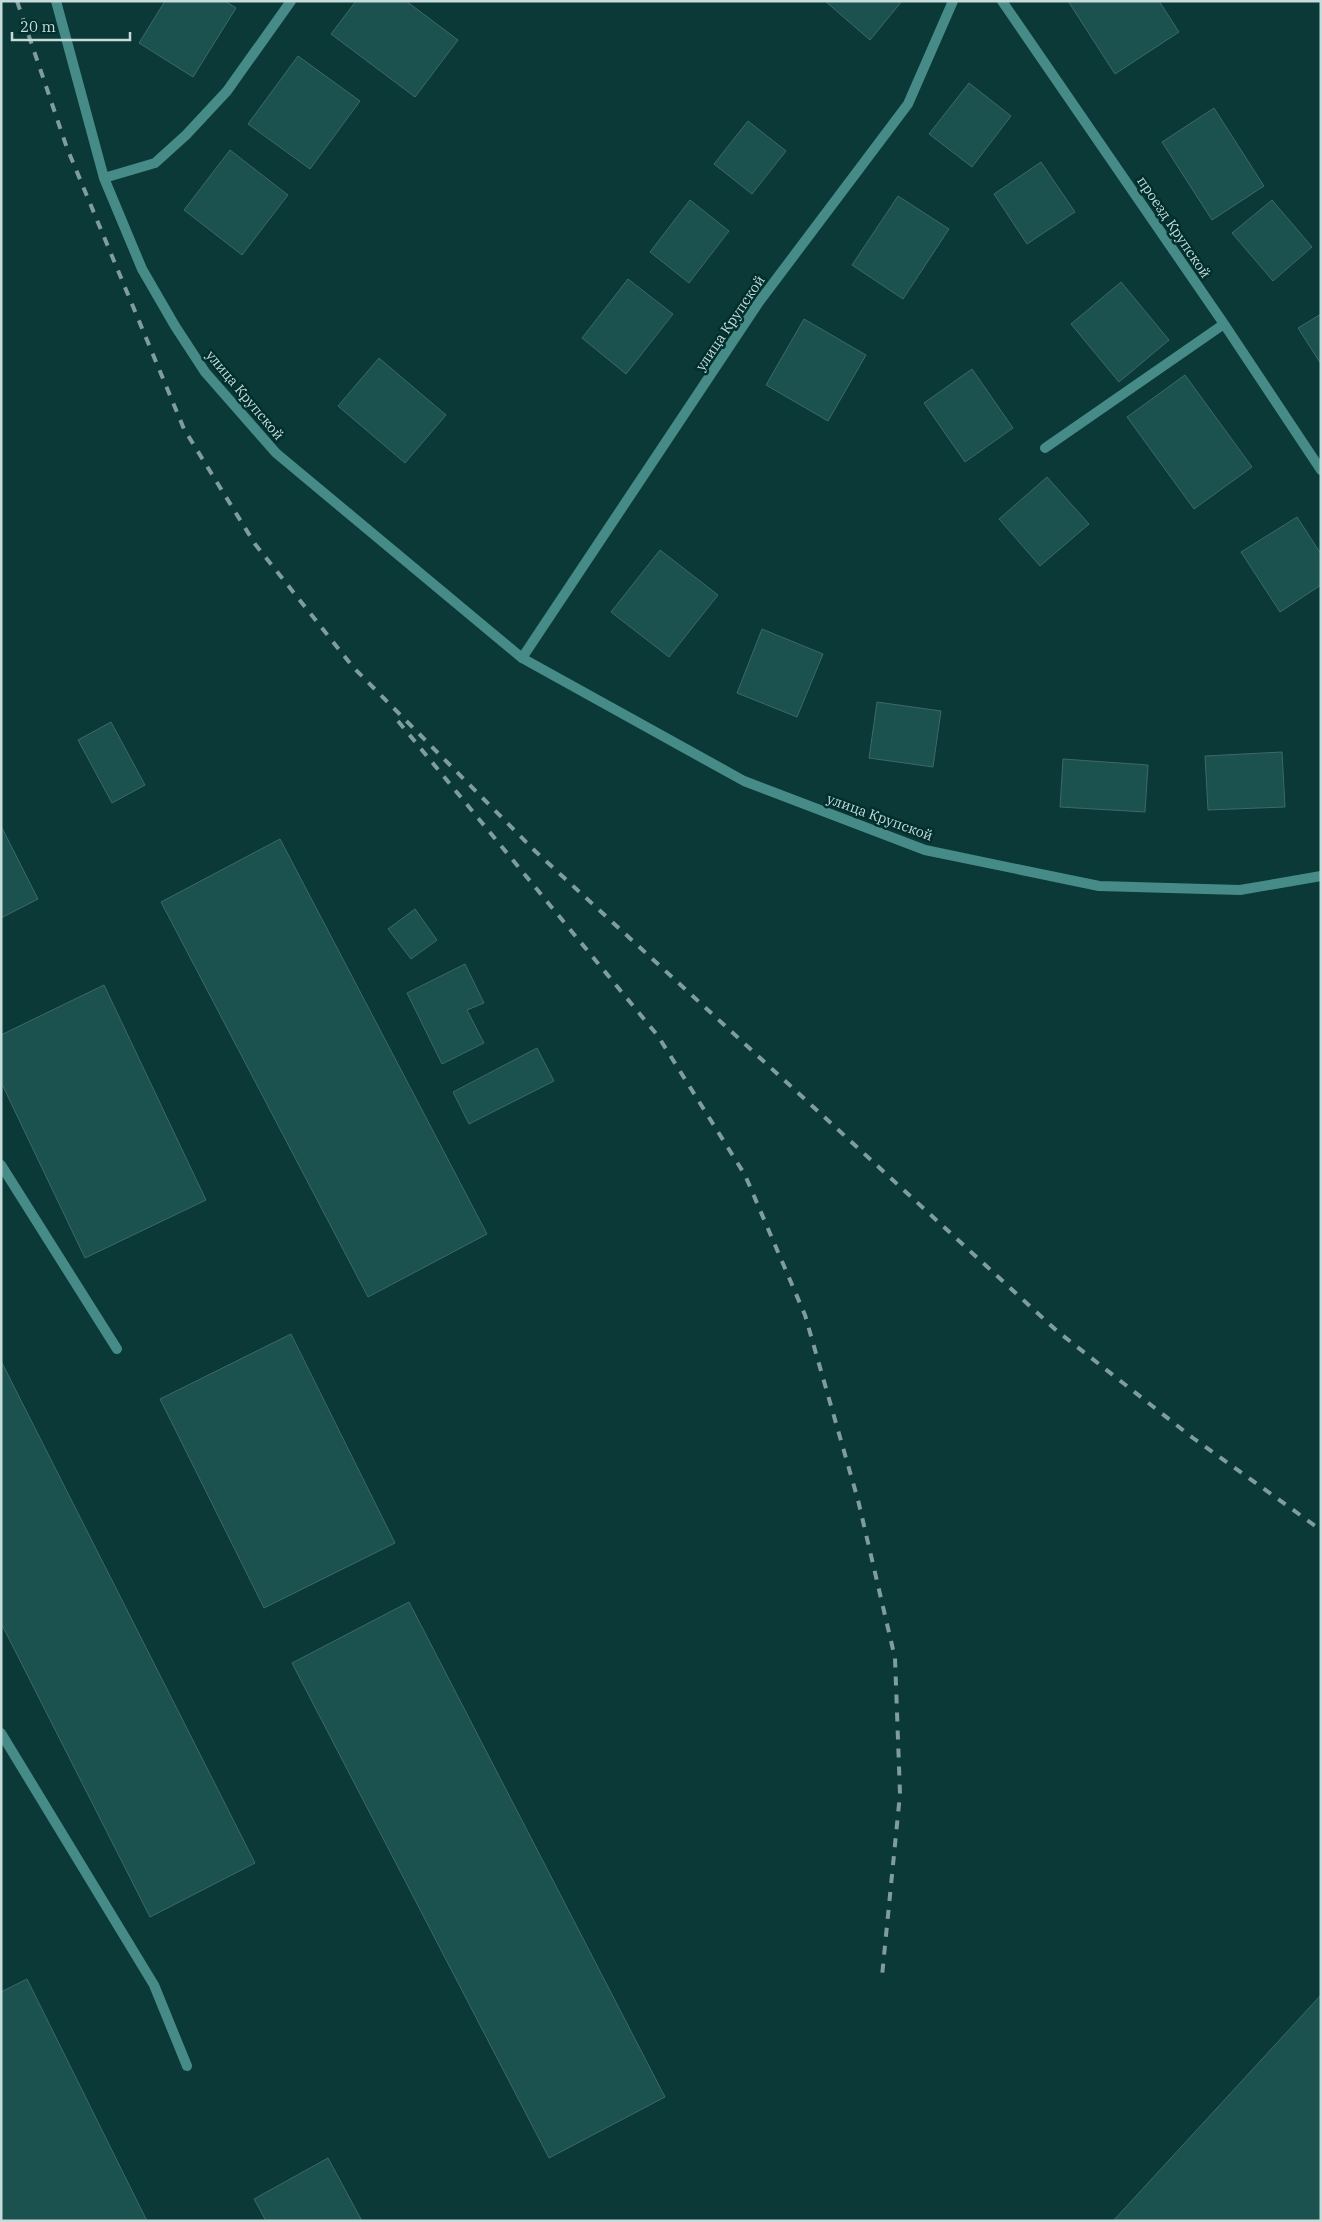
<svg xmlns="http://www.w3.org/2000/svg" width="1322" height="2222" viewBox="0 0 1322 2222" font-family="'IBM Plex Serif',serif">
	<style>
		.building { fill: #1b5250; stroke: #3e6966 }
		.lines { fill: none; stroke-linecap: round; stroke-linejoin: round }
		.service { stroke: #468b87; stroke-width: 10 }
		.minor { stroke: #468b87; stroke-width: 10 }
		.rail { stroke: #7e9d9c; stroke-width: 4; stroke-dasharray: 9 9; stroke-linecap: butt }
		.labels { text-anchor: middle; stroke-width: 5; stroke-linejoin: round; paint-order: stroke }
		.street-label { font-size: 14px; fill: #c6dcdb; stroke: #002f2d }
	</style>
	<rect width="100%" height="100%" fill="#0a3937"/>
	<path class="building" d="M165,1H225L236,8L193,77L139,43Z
		M356,1H406L458,40L415,97L331,34Z
		M825,1H902L870,40Z
		M1068,1H1159L1179,32L1115,74Z
		M298,56L360,101L310,169L248,124Z
		M969,83L1011,116L972,167L929,134Z
		M1214,108L1264,186L1212,220L1162,142Z
		M748,121L786,151L752,194L714,164Z
		M230,150L288,195L242,255L184,210Z
		M1041,162L1075,212L1027,244L994,194Z
		M898,196L949,229L903,299L852,265Z
		M690,200L729,231L689,283L650,252Z
		M1272,200L1312,247L1273,281L1232,233Z
		M628,279L673,314L626,374L582,338Z
		M1121,282L1169,340L1119,382L1071,324Z
		M1321,314V364L1298,328Z
		M804,319L866,355L828,421L766,385Z
		M379,358L446,415L405,463L338,406Z
		M972,369L1013,428L965,462L924,403Z
		M1185,375L1252,467L1194,509L1127,417Z
		M1047,477L1089,524L1040,566L999,519Z
		M1297,517L1321,554V585L1280,612L1241,552Z
		M660,550L718,595L669,657L611,612Z
		M762,629L823,654L797,717L737,693Z
		M877,702L941,711L933,767L869,758Z
		M111,722L145,785L112,803L78,740Z
		M1282,752L1285,807L1208,810L1205,756Z
		M1063,759L1148,765L1145,812L1060,807Z
		M1,826L38,899L1,918Z
		M280,839L487,1234L368,1297L161,902Z
		M415,909L437,940L411,959L388,929Z
		M465,964L484,1003L467,1010L484,1043L442,1064L407,993Z
		M104,985L206,1200L85,1258L1,1082V1035Z
		M537,1048L554,1081L469,1124L453,1092Z
		M291,1334L395,1543L264,1608L160,1399Z
		M1,1361L255,1863L150,1917L1,1623Z
		M409,1602L665,2097L549,2158L292,1663Z
		M27,1979L147,2221H1V1992Z
		M1321,1995V2221H1113Z
		M328,2158L362,2221H266L254,2199Z"/>
	<g class="lines">
		<path class="service" d="M1,1165L117,1349
			M1,1733L154,1985L187,2066"/>
		<path class="minor" d="M56,1L104,178L142,269L175,326L205,372L276,453L522,658L744,781L925,850L1099,886L1240,890L1321,876
			M1002,1L1224,324L1321,470
			M104,178L155,163L186,135L227,91L291,1
			M1045,448L1224,324
			M522,658L759,302L908,104L953,1"/>
		<path class="rail" d="M17,1L67,148L184,429L255,544L353,667L535,851L1057,1331L1193,1438L1321,1530
			M398,721L658,1036L745,1175L805,1315L858,1500L895,1658L900,1794L882,1976"/>
	</g>
	<g class="labels">
		<g class="street-label">
			<text transform="translate(1174 227) rotate(56)" y="5">проезд Крупской</text>
			<text transform="translate(730 323) rotate(-56)" y="5">улица Крупской</text>
			<text transform="translate(245 395) rotate(50)" y="5">улица Крупской</text>
			<text transform="translate(880 817) rotate(20)" y="5">улица Крупской</text>
		</g>
	</g>
	<rect width="1322" height="2222" fill="none" stroke="#c6dcdb" stroke-width="5"/>
	<path d="M12 32v8h118v-8" fill="none" stroke="#c6dcdb" stroke-width="2.5"/>
	<text x="20" y="32" font-size="15" fill="#c6dcdb" stroke="#002f2d" stroke-width="4" paint-order="stroke">20 m</text>
</svg>
